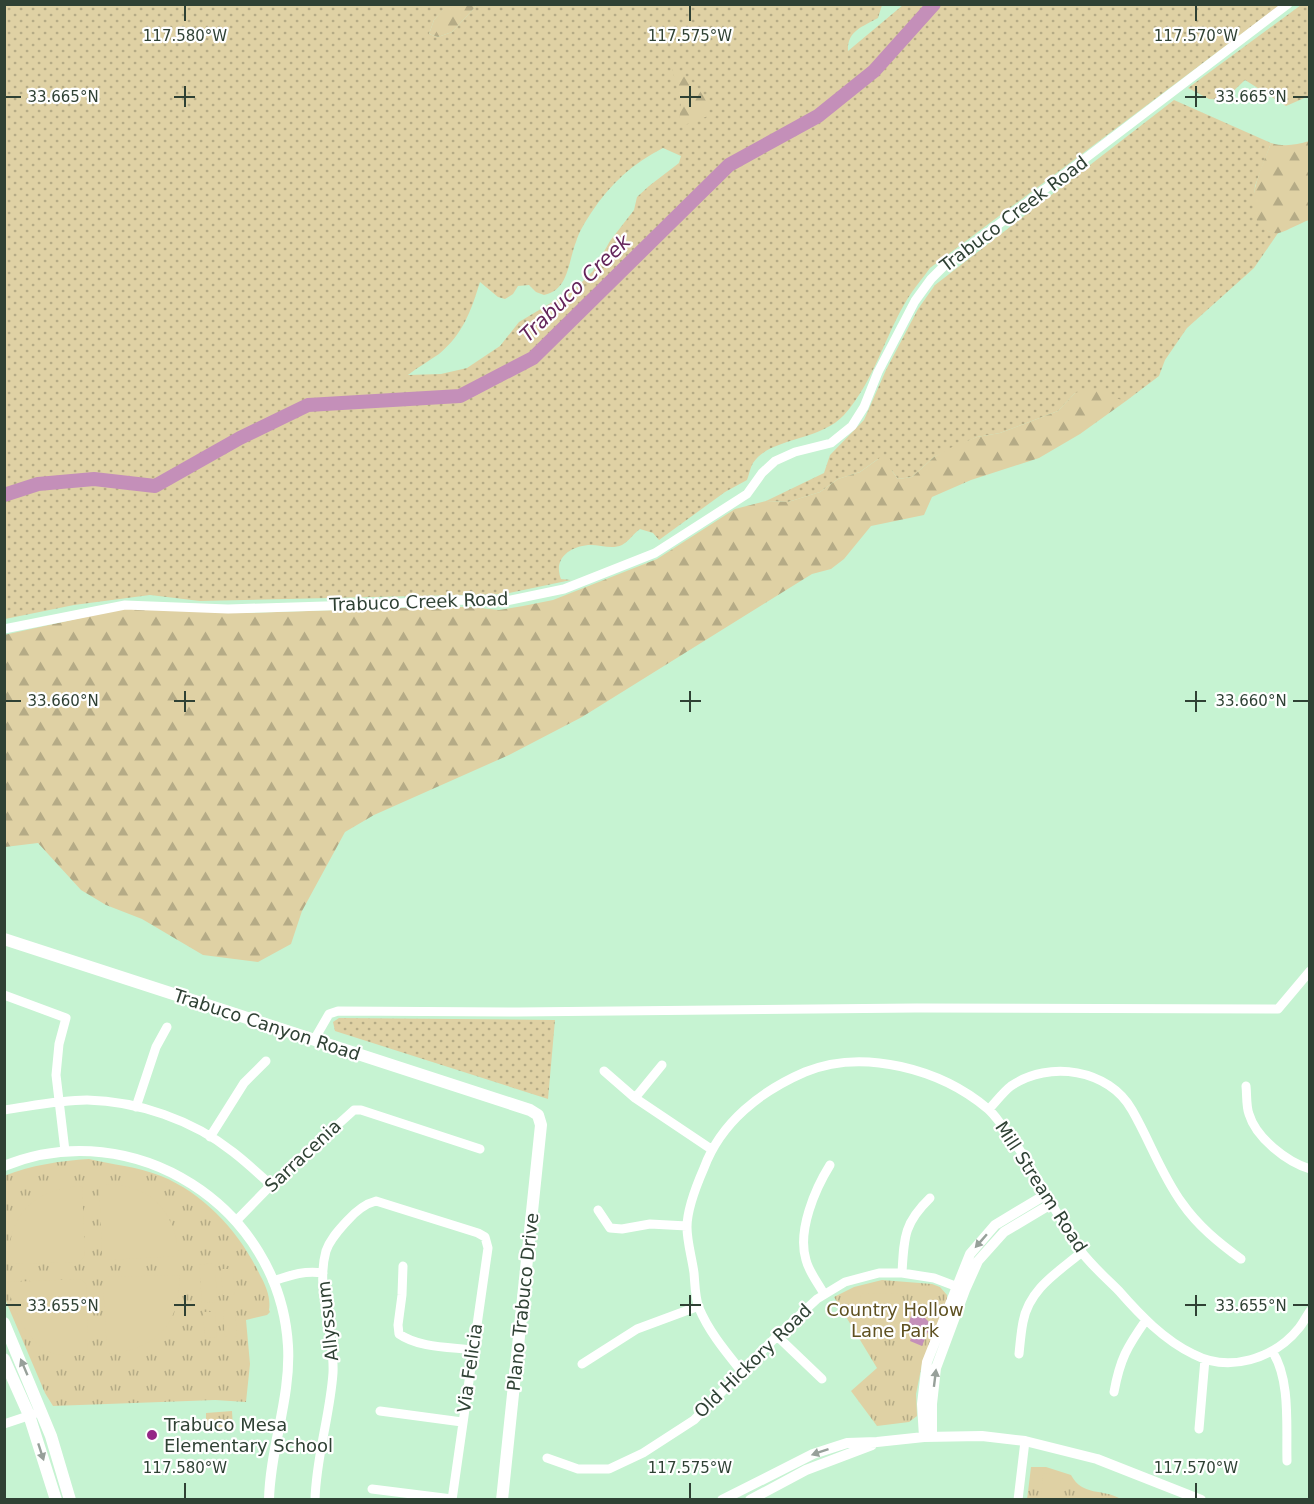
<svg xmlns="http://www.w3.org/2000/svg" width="1314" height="1504" viewBox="0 0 1314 1504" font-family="'DejaVu Sans',sans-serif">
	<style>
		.grass { fill: url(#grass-dots); fill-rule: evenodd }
		.forest { fill: url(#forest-firs) }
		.park { fill: url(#park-tufts) }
		.pitch { fill: #dfd1a4 }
		.water { fill: #c48fb9 }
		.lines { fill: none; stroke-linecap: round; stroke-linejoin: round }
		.river { stroke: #c48fb9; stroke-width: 14 }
		.minor { stroke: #fff; stroke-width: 9 }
		.tertiary { stroke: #fff; stroke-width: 10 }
		.secondary { stroke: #fff; stroke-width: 12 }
		.oneway { fill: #97a09a }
		.ticks { fill: none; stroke: #2f4134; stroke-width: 2 }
		.poi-dot { fill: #942686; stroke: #fff; stroke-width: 2 }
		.labels { text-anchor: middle; stroke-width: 4.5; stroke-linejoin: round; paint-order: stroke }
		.street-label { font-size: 18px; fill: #2f4134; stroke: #fff }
		.park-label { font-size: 18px; fill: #5f5121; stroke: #fff }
		.poi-label { font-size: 18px; fill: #2f4134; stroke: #fff; text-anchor: start }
		.water-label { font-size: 20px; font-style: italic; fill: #64255b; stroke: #fff }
		.ticks-label { font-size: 15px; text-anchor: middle; fill: #2f4134; stroke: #fff; stroke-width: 4.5; stroke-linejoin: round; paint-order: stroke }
	</style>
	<defs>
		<pattern id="grass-dots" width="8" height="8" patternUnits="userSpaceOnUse" patternTransform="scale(1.5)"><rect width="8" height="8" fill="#dfd1a4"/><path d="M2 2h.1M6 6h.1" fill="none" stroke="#b5ab86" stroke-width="1.8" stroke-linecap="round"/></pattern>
		<pattern id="forest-firs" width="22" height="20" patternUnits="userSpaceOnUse" patternTransform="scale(1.5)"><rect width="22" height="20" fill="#dfd1a4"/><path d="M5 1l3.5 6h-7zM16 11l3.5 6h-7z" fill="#b5ab86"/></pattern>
		<pattern id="park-tufts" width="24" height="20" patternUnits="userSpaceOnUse" patternTransform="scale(1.5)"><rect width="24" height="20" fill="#dfd1a4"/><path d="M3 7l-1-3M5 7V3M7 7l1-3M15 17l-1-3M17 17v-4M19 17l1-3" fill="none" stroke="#b5ab86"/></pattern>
	</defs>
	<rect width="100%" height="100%" fill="#c6f3d2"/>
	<path class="grass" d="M5,5H448L434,20L429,34L438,37L452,32L477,5H882L878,18C862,27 847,31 848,51L903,5H1280L930,268C923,278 914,288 908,298C885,335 874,382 844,415C819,442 770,437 753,463C750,468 749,475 747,480L725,492L659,540L653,533L640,529C634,533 628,542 622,545C611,550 599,544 588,545C569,547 553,559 561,579L571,580L505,594L200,601L150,595L74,605L5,619ZM663,148L681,156L679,163L649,186L637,197L634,210L610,241L593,271L576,288L519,322L500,346L467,368L441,374L408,375C418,367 429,361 439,354C463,334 471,311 480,282L498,297L505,299L513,294L518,286L529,285L536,292L544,295C569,290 568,262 576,242C579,232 585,222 591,213C610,184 633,163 663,148Z
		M1301,5H1309V96L1286,106L1245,80L1224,100L1209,99L1188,88Z
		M1174,100L1271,143L1255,186L1254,198L1268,231L1278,233L1254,268L1187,328L1165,360L1159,376L1126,401L1075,393L1058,411L1000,433L977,437L934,457L912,477L898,479L892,471L878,459L860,472L838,479L820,492L788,502L766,501L824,473L830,455L864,420L886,370L918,309L935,285Z
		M339,1018L555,1020L548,1099L335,1031L333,1022Z"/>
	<path class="forest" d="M448,4L477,5L452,32L438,37L429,34L434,20Z
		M670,61L700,90L710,105L708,116L682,126L679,123L681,102Z
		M1309,141V220C1300,223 1289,230 1279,233C1274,234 1267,231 1262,227C1241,208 1263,165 1271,143C1284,147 1296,145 1309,141Z
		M1087,389H1103L1111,397L1126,401L1080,434L1039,458L971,480L932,497L924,515L871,526L844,559L831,569L812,574L582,717L509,755L374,815L345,832L302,911L291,944L258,962L203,955L142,919L106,905L81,890L38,843L5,847L4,635L130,607L250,613L430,607H471L499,610L523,606L553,600L657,559L735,509L766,501L788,502L820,492L838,479L860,472L881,457L890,459L892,471L898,479L912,477L934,457L950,448L977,437L1000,433L1058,411L1075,393Z"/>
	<path class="park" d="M89,1159C113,1165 136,1166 161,1176C205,1194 240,1233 260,1275C266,1286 271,1298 269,1310L270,1312L267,1315L246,1320L250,1364L246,1402L215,1400L53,1406L45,1393L5,1299L4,1176C31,1165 60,1161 89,1159Z
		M882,1280L932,1284L940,1287L947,1295V1300L922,1364L916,1394L917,1416L909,1422L877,1426L851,1391L877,1368L834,1297L854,1287Z
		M232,1411L233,1428L206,1429V1413Z
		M1031,1467H1046L1071,1475C1083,1497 1102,1488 1121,1499L1027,1500Z"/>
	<path class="pitch" d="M99,1184C148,1182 175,1208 179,1256L108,1260L102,1255Z
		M82,1186L85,1256L79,1262L9,1264C7,1215 34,1188 82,1186Z
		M213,1263L215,1264L217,1300L215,1302L202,1303L199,1265Z
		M221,1269H233L235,1294L223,1295Z
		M179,1275C182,1323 155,1351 107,1354L103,1282L107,1277Z
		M81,1279L86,1284L88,1354C78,1355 66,1357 55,1354C28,1346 12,1308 7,1282Z
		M900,1293L901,1331L861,1332L860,1294Z
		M235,1310L237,1336L225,1337L223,1311Z
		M203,1312H215L217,1337L205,1338Z
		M1043,1473L1061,1474L1059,1499H1041Z"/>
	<path class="water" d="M915,1312H919L931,1324L922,1346L910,1341L912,1335L906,1332L911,1316Z"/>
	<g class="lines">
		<path class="river" d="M4,495L38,484L94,479L155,486L240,438L308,405L460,396L533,358L729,165L818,116L874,71L934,4"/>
		<path class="minor" d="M4,629L125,605L228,609L356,605L461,600L506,601L564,589L655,553L747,494L762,473L775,461L795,452L831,443L852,426L864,407L878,372L915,301L931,279L944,266L1288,4
			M4,995L66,1018L59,1044L56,1075L65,1151
			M314,1040L329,1014L338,1011L518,1012L916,1008L1278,1009L1310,971
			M604,1071L635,1098L711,1149
			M1246,1086C1247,1095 1246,1106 1249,1114C1256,1138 1287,1162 1310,1169
			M635,1098L662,1065
			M136,1107L156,1047L167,1027
			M989,1109C996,1102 1003,1092 1011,1086C1049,1060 1109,1069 1132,1110C1150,1141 1161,1174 1182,1203C1198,1226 1219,1243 1241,1259
			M4,1110C32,1106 59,1100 87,1100C137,1101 193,1120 233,1152C246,1162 259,1174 271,1185
			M210,1137L244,1083L266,1061
			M598,1210L610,1228L622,1229L650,1224L687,1226
			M236,1221L271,1185L354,1110H361L480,1149
			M403,1266L402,1295L398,1325L399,1334C419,1348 450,1347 474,1350
			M902,1273C904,1237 904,1223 930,1198
			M273,1281C291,1275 305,1270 323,1273
			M824,1294C818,1283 809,1272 806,1260C797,1231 815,1189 830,1165
			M777,1336L822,1379
			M1272,1351C1291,1379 1286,1428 1287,1461
			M1019,1354C1020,1344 1021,1332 1023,1322C1029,1289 1058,1272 1082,1252
			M582,1364L637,1329L699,1306
			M742,1372C726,1352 709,1332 699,1308C695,1298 695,1284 694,1273C692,1258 687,1242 687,1227C687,1209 697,1184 704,1168C721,1122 761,1091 805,1072C863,1048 941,1069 988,1109C994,1114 999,1122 1004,1128C1034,1166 1053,1211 1080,1250C1091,1265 1106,1278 1119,1291C1140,1315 1164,1340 1193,1354C1229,1373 1274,1359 1299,1328C1303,1323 1306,1317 1310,1311
			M1114,1392C1120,1359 1127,1347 1146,1320
			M380,1411L462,1422
			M4,1424L34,1414
			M1199,1429L1205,1359
			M547,1458L578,1469H609L643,1453L694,1420L777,1336L817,1299L845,1282L879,1273H902L934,1278L963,1289
			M372,1489L452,1499
			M315,1500C316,1457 330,1416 333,1373C335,1333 315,1290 326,1251C330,1239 339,1230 347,1221C355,1212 364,1204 376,1201L478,1233L485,1237L488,1248L452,1500
			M1018,1500L1025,1441"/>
		<path class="tertiary" d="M4,1166C134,1113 280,1207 288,1346C291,1398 270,1448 269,1500
			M932,1436V1404L936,1368L965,1290L978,1261L1004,1232L1051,1204
			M924,1437L922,1404L927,1362L970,1254L995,1225L1045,1195
			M722,1500L813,1454L847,1443L877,1442L924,1437L982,1436L1025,1441L1097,1459L1201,1500
			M750,1500L806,1470L872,1445"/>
		<path class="secondary" d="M4,939L530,1110L538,1115L541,1125L502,1500
			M4,1323L51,1436L70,1500
			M4,1359L29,1415L56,1500"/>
	</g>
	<defs><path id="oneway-solid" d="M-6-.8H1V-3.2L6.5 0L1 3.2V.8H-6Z" transform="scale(1.5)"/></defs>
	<g class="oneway">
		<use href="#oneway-solid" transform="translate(981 1241) rotate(131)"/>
		<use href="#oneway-solid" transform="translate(24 1367) rotate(-113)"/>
		<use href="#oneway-solid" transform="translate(935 1378) rotate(-83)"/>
		<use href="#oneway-solid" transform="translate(41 1452) rotate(72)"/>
		<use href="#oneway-solid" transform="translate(820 1452) rotate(161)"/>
	</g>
	<path class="ticks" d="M185,6V21M690,6V21M1196,6V21M185,86V107M690,86V107M1196,86V107M6,97H21M174,97H195M680,97H701M1185,97H1206M1293,97H1308M185,691V712M690,691V712M1196,691V712M6,701H21M174,701H195M680,701H701M1185,701H1206M1293,701H1308M185,1295V1316M690,1295V1316M1196,1295V1316M6,1305H21M174,1305H195M680,1305H701M1185,1305H1206M1293,1305H1308M185,1483V1498M690,1483V1498M1196,1483V1498"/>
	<circle class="poi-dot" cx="152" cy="1435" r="6"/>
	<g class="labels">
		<g class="street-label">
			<text transform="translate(1014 214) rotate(-37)" y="6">Trabuco Creek Road</text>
			<text transform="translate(419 602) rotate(-2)" y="6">Trabuco Creek Road</text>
			<text transform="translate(267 1025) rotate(18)" y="6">Trabuco Canyon Road</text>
			<text transform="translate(303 1156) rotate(-43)" y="6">Sarracenia</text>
			<text transform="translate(1041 1187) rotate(57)" y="6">Mill Stream Road</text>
			<text transform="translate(523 1302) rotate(-84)" y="6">Plano Trabuco Drive</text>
			<text transform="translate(328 1321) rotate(-96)" y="6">Allyssum</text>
			<text transform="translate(753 1361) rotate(-44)" y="6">Old Hickory Road</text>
			<text transform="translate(470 1368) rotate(-82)" y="6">Via Felicia</text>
		</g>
		<g class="park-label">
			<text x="895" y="1316">Country Hollow<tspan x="895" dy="21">Lane Park</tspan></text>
		</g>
		<g class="poi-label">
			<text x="164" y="1431">Trabuco Mesa<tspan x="164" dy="21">Elementary School</tspan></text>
		</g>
		<g class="water-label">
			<text transform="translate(575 288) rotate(-44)" y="7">Trabuco Creek</text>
		</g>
	</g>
	<g class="ticks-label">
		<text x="185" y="41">117.580°W</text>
		<text x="690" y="41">117.575°W</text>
		<text x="1196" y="41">117.570°W</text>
		<text x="63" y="102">33.665°N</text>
		<text x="1251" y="102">33.665°N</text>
		<text x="63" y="706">33.660°N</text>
		<text x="1251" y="706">33.660°N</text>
		<text x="63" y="1311">33.655°N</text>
		<text x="1251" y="1311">33.655°N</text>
		<text x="185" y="1473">117.580°W</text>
		<text x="690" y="1473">117.575°W</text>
		<text x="1196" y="1473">117.570°W</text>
	</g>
	<rect width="1314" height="1504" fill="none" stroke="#2f4134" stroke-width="12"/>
</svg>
